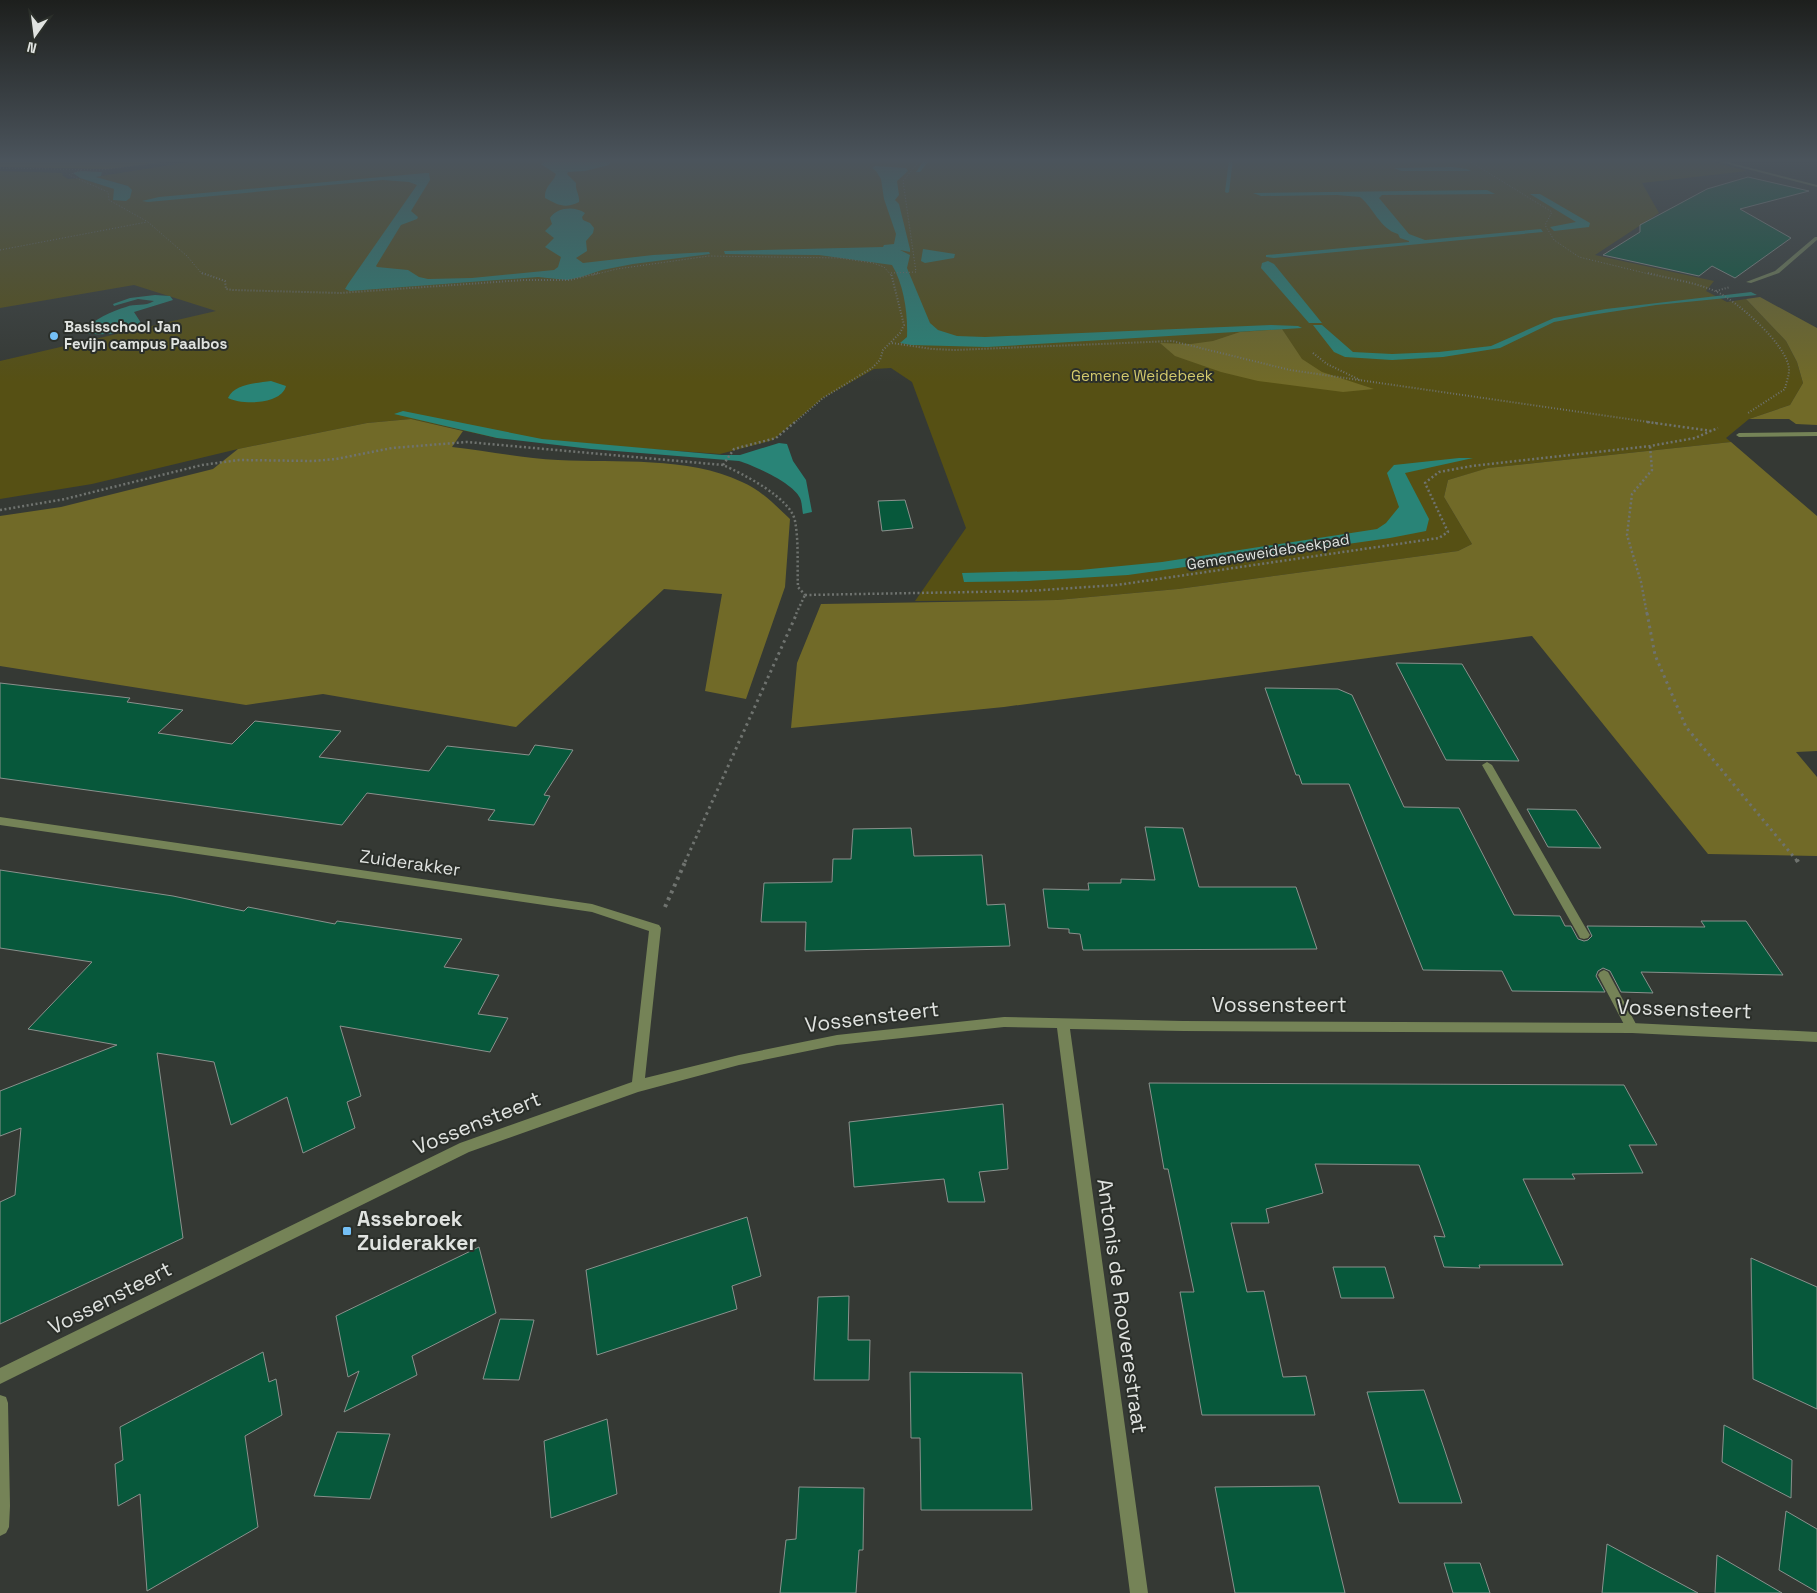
<svg xmlns="http://www.w3.org/2000/svg" width="1817" height="1593" viewBox="0 0 1817 1593" font-family="'Space Grotesk',sans-serif">
	<style>
		.green { fill: #565014 }
		.forest { fill: #716a28 }
		.water { fill: #298477 }
		.lines { fill: none; stroke-linecap: round; stroke-linejoin: round }
		.stream { fill: #298477; fill-rule: evenodd }
		.building { fill: #07583b; stroke: #8a918d }
		.path-far4 { stroke: #6f736f; stroke-width: 1; stroke-dasharray: 1 2; stroke-linecap: butt }
		.path-far3 { stroke: #6f736f; stroke-width: 2; stroke-dasharray: 1 2; stroke-linecap: butt }
		.path-far2 { stroke: #6f736f; stroke-width: 2.5; stroke-dasharray: 2 2.5; stroke-linecap: butt }
		.path-far1 { stroke: #6f736f; stroke-width: 3; stroke-dasharray: 2.5 4; stroke-linecap: butt }
		.path { stroke: #6f736f; stroke-width: 4; stroke-dasharray: 3 4.5; stroke-linecap: butt }
		.service { fill: #758357; fill-rule: evenodd }
		.minor { fill: #758357; fill-rule: evenodd }
		.poi-dot { fill: #74c0f6; stroke: #2b2f2a; stroke-width: 2 }
		.labels { text-anchor: middle; stroke-width: 4; stroke-linejoin: round; paint-order: stroke }
		.far-poi-label { font-size: 15px; font-weight: bold; fill: #e0e3e0; stroke: #2b2f2a; text-anchor: start }
		.far-park-label { font-size: 15px; fill: #d4ca6c; stroke: #2b2f2a }
		.far-street-label { font-size: 15px; fill: #e0e3e0; stroke: #2b2f2a }
		.street-label { font-size: 18px; fill: #e0e3e0; stroke: #2b2f2a }
		.near-street-label { font-size: 21px; fill: #e0e3e0; stroke: #2b2f2a }
		.near-poi-label { font-size: 21px; font-weight: bold; fill: #e0e3e0; stroke: #2b2f2a; text-anchor: start }
	</style>
	<rect width="100%" height="100%" fill="#353934"/>
	<path class="green" d="M208,159H1703L1747,171L1642,183L1659,213L1595,255L1714,281L1706,291L1727,302L1746,299L1786,341L1797,362L1803,383L1790,405L1749,419L1726,438L1731,442L1489,468L1448,480L1444,497L1472,544L1458,551L1178,589L1057,600L915,601L966,528L912,382L891,368L874,369L823,398L773,440L720,454L497,438L411,419L367,423L238,449L92,484L0,499V361L216,311L134,285L0,308V171L62,173L63,176L68,179L80,178L115,189L128,186L95,177Z"/>
	<path class="forest" d="M0,159H183L108,169L0,167Z
		M1760,297L1817,328V425L1796,424L1789,419H1749L1790,405L1803,383L1797,362L1786,341L1746,299Z
		M1282,329L1302,359L1322,372L1374,389L1343,392L1258,381L1221,372L1175,356L1160,343L1191,344L1213,341L1240,332Z
		M411,419L463,431L452,447C487,451 523,458 558,460C617,463 688,456 742,482C761,490 775,505 790,519L785,587L746,699L705,691L722,594L664,589L516,727L323,694L246,705L0,666V516L61,507L213,469L238,449L367,423Z
		M1731,442L1817,516V751L1796,752L1817,777V856L1708,854L1532,636L1004,707L791,728L797,663L821,604L1057,600L1178,589L1458,551L1472,544L1444,497L1448,480L1488,468Z"/>
	<path class="water" d="M549,159H605L610,162L609,165L585,171L568,172L567,174L576,183C575,190 580,195 579,202C565,209 558,205 545,198C544,186 554,182 556,174L541,164Z
		M875,166L906,168L908,171L897,181L899,195L895,200L899,204L910,249V252L900,250L910,255L907,268L930,323L938,330L957,336L985,337L1271,325L1298,326L1302,328L987,347L911,345L900,343L907,337C908,314 904,285 892,265L819,255L725,254L724,251L883,247L884,245L894,244L896,234L884,199L881,179L876,171L872,168Z
		M1453,167L1467,169L1471,171H1401L1394,168Z
		M81,171L102,172L101,176L96,177L128,186L132,190L130,198L126,201L113,200L114,189L80,178L73,173Z
		M426,173H429L430,180L411,211L418,217L417,219L401,225L376,266L377,267L408,270L419,277L428,279L472,278L554,270L558,267L561,257L545,247L554,238L545,231L552,224L550,218C557,207 575,206 585,213L582,217L583,220L590,223L594,228L593,233L586,241L587,251L576,258L583,263L653,255L709,252L710,254L633,264L602,270L581,277L567,280L538,277L350,291L345,289L348,284L417,185L409,182L383,180L148,202L142,201L159,197Z
		M1487,190L1495,194L1382,195L1379,198L1409,234L1425,240L1541,229L1543,232L1274,258L1266,257V255L1409,242V241L1400,238L1398,234C1380,229 1373,207 1360,197L1337,195L1261,196L1253,193Z
		M1530,194H1540L1590,223L1589,227L1554,231L1550,227L1576,222Z
		M923,249L955,254L954,258L925,263L921,261Z
		M1268,261L1274,264L1322,323H1309L1261,268L1262,263Z
		M1751,292L1757,295L1656,305L1591,315L1554,322L1500,348L1443,357L1392,360L1345,357L1334,352L1313,325H1322L1353,352L1392,354L1439,352L1491,346L1554,318L1606,309Z
		M155,295L170,296L173,300L134,312L143,326C133,333 94,337 83,332V330C94,320 111,311 126,307C135,303 145,307 154,301L138,299L117,305L114,306L113,304L130,298Z
		M271,381L286,386C281,405 242,405 228,398C234,384 257,383 271,381Z
		M403,411L542,439L722,455H740L779,443L787,444L793,461L806,480L812,512L803,514C802,509 802,502 800,498C793,483 755,466 739,461L591,449L497,438L394,414Z
		M1459,458H1473L1405,473L1429,519L1426,531L1390,538L1128,575L1028,581L964,582L962,573L1080,570L1162,562L1377,529L1386,523L1399,507L1387,473L1394,465Z"/>
	<g class="lines">
		<path class="stream" d="M925,159H930L920,172H916Z
			M1229,159H1233L1229,192L1227,193L1225,192Z"/>
	</g>
	<path class="building" d="M1748,177L1809,191L1740,209L1791,238L1735,278L1712,266L1699,276L1603,255L1640,232V225L1707,189Z
		M905,500L913,528L882,531L878,501Z
		M1396,663L1462,664L1519,761L1446,760Z
		M0,683L130,698L127,702L183,710L158,733L232,744L255,721L341,731L319,757L429,771L447,746L529,755L535,745L573,750L544,795L550,796L534,825L488,820L495,810L367,793L342,825L0,778Z
		M1265,688L1338,689L1352,695L1404,807L1459,808L1514,915L1560,916L1565,926H1571L1578,939L1584,941L1588,940L1592,936L1587,926L1705,927L1701,921H1746L1783,975L1641,972L1653,993L1621,992L1610,971L1603,968L1598,971L1596,976L1605,992L1512,991L1502,971L1423,970L1349,784H1302L1299,775H1296Z
		M1527,809L1576,810L1601,848L1548,847Z
		M1145,827L1183,828L1199,887H1296L1317,949L1083,950L1080,934L1069,933V929L1048,928L1043,889L1089,890L1088,883H1121V879L1155,880Z
		M911,828L914,856L982,855L987,905L1005,904L1010,946L805,951L806,922H761L764,883L832,882L833,859H851L853,829Z
		M0,870L173,896L244,911L248,907L335,924L337,921L462,939L444,967L499,975L478,1014L508,1018L490,1052L340,1026L361,1096L347,1102L355,1128L303,1153L287,1097L231,1125L214,1062L157,1053L183,1238L0,1324V1202L15,1195L21,1128L0,1136V1091L117,1045L28,1029L92,962L0,948Z
		M1149,1083L1624,1085L1657,1145H1629L1643,1173L1572,1174L1575,1179H1523L1563,1265H1479L1480,1268L1444,1267L1434,1236L1445,1237L1419,1165L1315,1164L1323,1193L1266,1209L1269,1223H1231L1247,1292L1264,1291L1283,1377L1306,1376L1315,1415H1202L1180,1292H1194L1168,1169H1164Z
		M1003,1104L1008,1169L979,1172L985,1202H948L944,1179L854,1187L849,1122Z
		M747,1217L761,1276L732,1286L737,1309L597,1355L586,1270Z
		M479,1247L496,1313L412,1356L417,1375L344,1412L359,1371L348,1377L336,1316Z
		M1751,1258L1817,1287V1409L1753,1379Z
		M1333,1267H1385L1394,1298H1341Z
		M849,1296L848,1340H870L869,1380H814L818,1297Z
		M500,1319L534,1320L519,1380L483,1379Z
		M263,1352L269,1382L276,1379L282,1415L245,1436L258,1527L147,1591L140,1494L118,1506L115,1464L123,1460L120,1427Z
		M910,1372L1022,1373L1032,1510H921L920,1438H911Z
		M1424,1390L1444,1448L1462,1503H1399L1367,1392Z
		M607,1419L617,1494L551,1518L544,1441Z
		M1724,1425L1792,1460L1791,1498L1722,1462Z
		M337,1432L390,1434L370,1499L314,1496Z
		M1319,1486L1345,1593H1235L1215,1487Z
		M799,1487L864,1488L863,1550H859L856,1593H780L786,1540L796,1539Z
		M1786,1511L1817,1529V1592L1779,1570Z
		M1607,1544L1698,1593H1602Z
		M1717,1555L1782,1593H1715Z
		M1444,1563H1480L1490,1593H1453Z"/>
	<g class="lines">
		<path class="path-far4" d="M1466,159L1552,212L1545,225L1554,240L1579,257L1653,275
			M0,168L101,170L188,159
			M81,170L69,175L108,192L109,200L148,222L187,256L203,275
			M0,250L147,222
			M891,273L916,272L903,181L921,159
			M593,275L617,269L709,256L839,258L873,263L884,267L891,275"/>
		<path class="path-far3" d="M202,273L225,281L226,289L233,290L340,293L524,280H570L598,273
			M1648,273C1670,279 1694,282 1715,291C1736,300 1789,346 1789,370C1789,376 1786,383 1785,389L1748,413
			M1716,291L1730,287
			M892,343L932,349L955,350L1172,341L1290,370L1656,423
			M1313,353L1327,364L1360,380
			M794,423L823,398L872,368L880,360L883,350L900,333L904,325L891,273"/>
		<path class="path-far2" d="M1647,422L1712,431
			M723,465L734,449L776,438L795,422
			M0,510L65,499L202,465L239,460L313,461L336,459L392,448L467,442L723,465C743,474 791,498 795,521C799,542 797,566 798,587L805,595
			M805,595L1028,591L1117,585L1439,538L1448,532L1425,483L1439,472L1472,466L1650,446L1695,438L1718,428
			M796,614L805,595
			M1647,614L1641,582L1627,535L1632,494L1652,470L1650,446"/>
		<path class="path-far1" d="M1647,613L1655,655L1686,727L1798,862
			M685,862L797,613"/>
		<path class="path" d="M1797,860L1798,862
			M665,907L686,860"/>
		<path class="service" d="M1487,762L1492,765L1588,932L1590,935L1588,938L1584,939L1580,938L1482,765Z
			M1604,970L1608,972L1636,1024L1638,1028L1636,1032L1632,1033L1628,1032L1598,975L1600,972Z"/>
		<path class="minor" d="M1716,159L1817,185V187L1708,159Z
			M1815,237H1817V240L1779,273L1751,283L1746,282L1775,271Z
			M1817,432V436L1739,437L1736,435L1739,433Z
			M0,817L592,904L659,925L661,928L645,1078L739,1055L837,1035L1004,1017L1183,1021L1632,1023L1817,1032V1042L1632,1033L1183,1031L1070,1029L1148,1593H1130L1057,1028L1004,1027L837,1045L739,1065L638,1092L469,1152L0,1384V1368L460,1143L632,1082L649,931L592,912L0,825Z
			M0,1395L6,1397L8,1403L10,1506L9,1527L6,1533L0,1536Z"/>
	</g>
	<linearGradient id="sky" x2="0" y2="1"><stop stop-color="#1d1f1d"/><stop offset="0.42" stop-color="#4b545c"/><stop offset="1" stop-color="#4b545c" stop-opacity="0"/></linearGradient>
	<rect width="1817" height="382" fill="url(#sky)"/>
	<g class="poi-dot">
		<circle cx="54" cy="336" r="5"/>
		<rect x="342" y="1226" width="10" height="10" rx="2.5"/>
	</g>
	<g class="labels">
		<g class="far-poi-label">
			<text x="64" y="332">Basisschool Jan<tspan x="64" dy="17">Fevijn campus Paalbos</tspan></text>
		</g>
		<g class="far-park-label">
			<text x="1142" y="381">Gemene Weidebeek</text>
		</g>
		<g class="far-street-label">
			<text transform="translate(1268 552) rotate(-9)" y="5">Gemeneweidebeekpad</text>
		</g>
		<g class="street-label">
			<text transform="translate(410 863) rotate(8)" y="6">Zuiderakker</text>
		</g>
		<g class="near-street-label">
			<text x="1279" y="1012">Vossensteert</text>
			<text transform="translate(1684 1009) rotate(2)" y="7">Vossensteert</text>
			<text transform="translate(872 1017) rotate(-7)" y="7">Vossensteert</text>
			<text transform="translate(477 1123) rotate(-22)" y="7">Vossensteert</text>
			<text transform="translate(110 1298) rotate(-27)" y="7">Vossensteert</text>
			<text transform="translate(1122 1306) rotate(82)" y="7">Antonis de Rooverestraat</text>
		</g>
		<g class="near-poi-label">
			<text x="357" y="1226">Assebroek<tspan x="357" dy="24">Zuiderakker</tspan></text>
		</g>
	</g>
	<g transform="translate(35 35) rotate(194)" stroke="#2b2f2a" stroke-width="4" paint-order="stroke">
	<path d="M0-4L9 19L0 12L-9 19Z" fill="#e0e3e0"/>
	<text y="-8" font-size="14" font-weight="bold" text-anchor="middle" fill="#e0e3e0">N</text>
	</g>
</svg>
